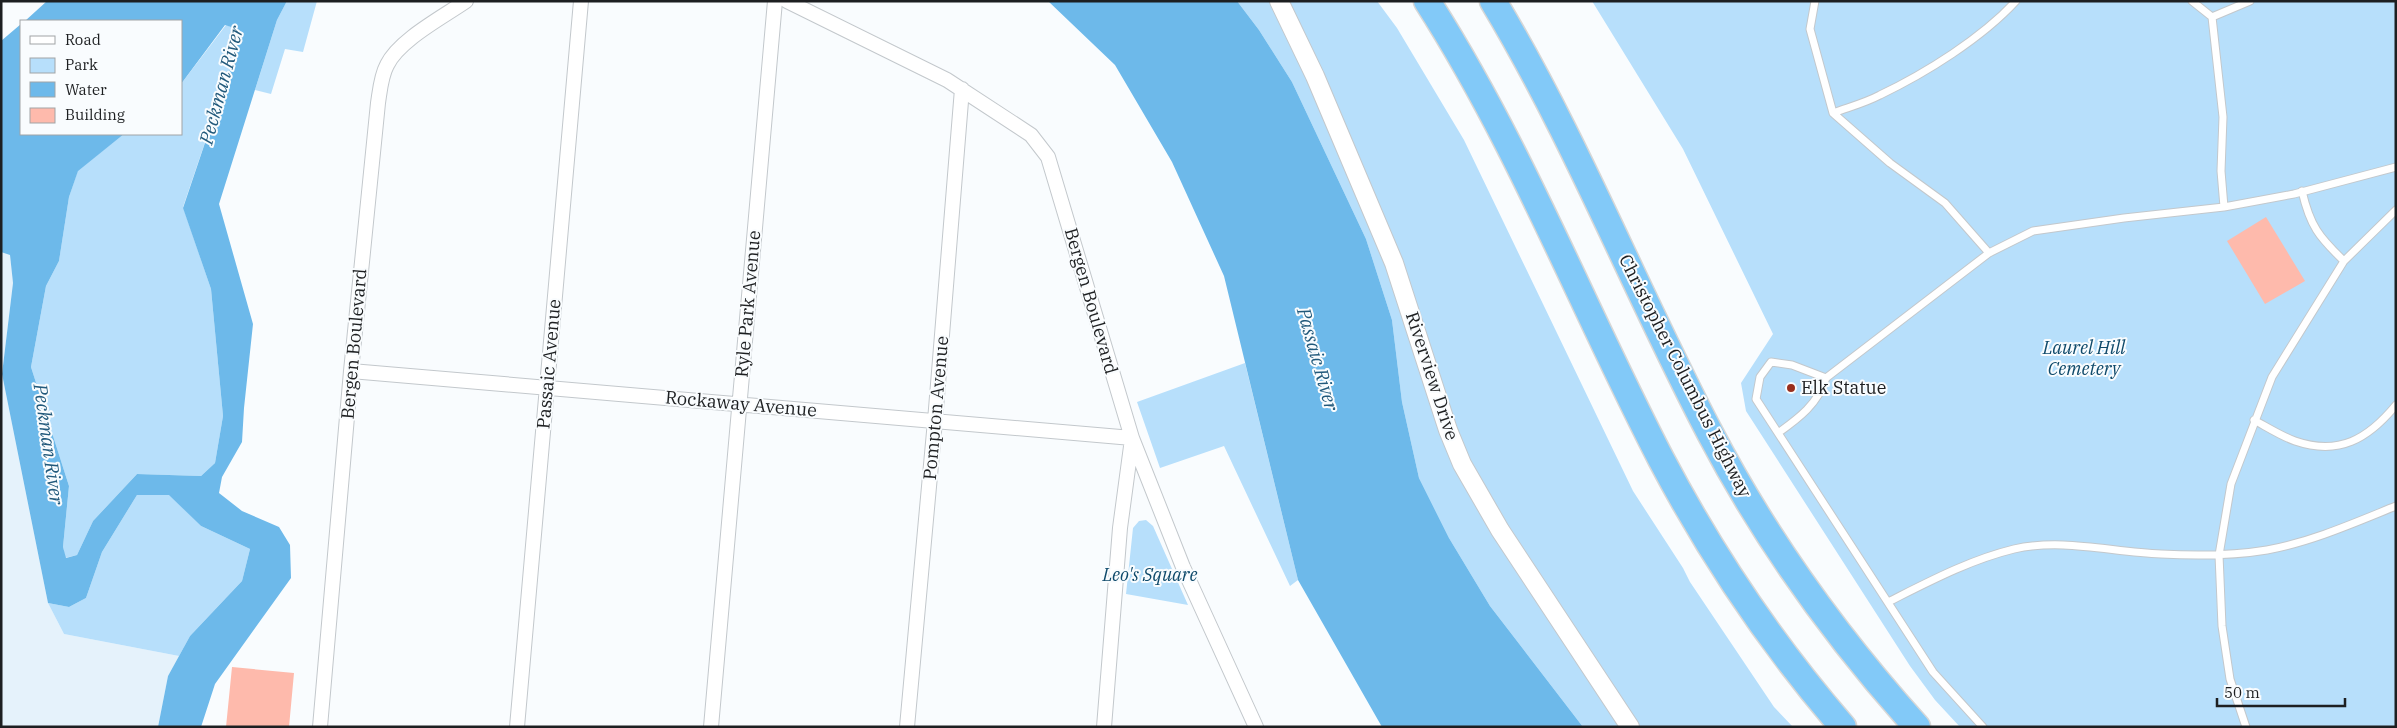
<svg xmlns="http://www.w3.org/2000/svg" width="2397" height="728" viewBox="0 0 2397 728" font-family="'IBM Plex Serif',serif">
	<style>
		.built { fill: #e5f2fb }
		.green { fill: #b7dffb }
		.water { fill: #6db9ea }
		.building { fill: #febaac }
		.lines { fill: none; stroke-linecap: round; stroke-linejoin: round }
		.service-casing { stroke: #c3c8cc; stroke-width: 9 }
		.minor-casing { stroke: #c3c8cc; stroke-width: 16 }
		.tertiary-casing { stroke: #c3c8cc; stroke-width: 20 }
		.motorway-casing { stroke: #d6d7d7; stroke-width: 29 }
		.service { stroke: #fff; stroke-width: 7 }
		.minor { stroke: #fff; stroke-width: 14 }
		.tertiary { stroke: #fff; stroke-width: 18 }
		.motorway { stroke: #82c9f8; stroke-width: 26 }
		.poi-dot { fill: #992f1e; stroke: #f9fcfe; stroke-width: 2 }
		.labels { text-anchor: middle; stroke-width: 4; stroke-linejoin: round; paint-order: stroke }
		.street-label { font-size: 18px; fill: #1d1f21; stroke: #f9fcfe }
		.park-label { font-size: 18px; font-style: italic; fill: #0f4a6b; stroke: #f9fcfe }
		.poi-label { font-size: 18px; fill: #1d1f21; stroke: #f9fcfe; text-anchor: start }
		.water-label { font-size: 19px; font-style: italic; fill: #21597b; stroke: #f9fcfe }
	</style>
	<rect width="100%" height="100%" fill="#f9fcfe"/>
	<path class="built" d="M1,252L10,254L13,283L2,374L48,603L64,634L179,656L168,676L158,727H1Z"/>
	<path class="green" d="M287,1H317L303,52L285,49L271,94L255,90L277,20Z
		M1237,1H1377L1397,28L1464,140L1633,491L1683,568L1690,582L1774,707L1793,727H1583L1490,606L1449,538L1419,478L1402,402L1392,320L1366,239L1292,82L1259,30Z
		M1592,1H2396V727H1960L1935,700L1910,666L1746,411L1741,383L1773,334L1683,149Z
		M226,25L237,29V48L183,207L211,289L223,416L215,463L201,476L137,474L93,521L77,555L65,558L63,547L69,486L31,367L46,286L59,261L69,197L78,170L124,134H181V84Z
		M1245,363L1298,580L1290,586L1224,446L1160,468L1137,402Z
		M169,494L201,526L250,549L242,581L190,636L179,656L64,634L48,603L69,607L86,598L102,552L137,495Z
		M1146,520L1153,526L1188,605L1126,594L1133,528L1139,521Z"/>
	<path class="water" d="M47,1H287L277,20L219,204L253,324L244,408L242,442L222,477L219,493L242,511L279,527L290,545L291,578L215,684L201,727H158L168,676L190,636L242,581L250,549L201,526L169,495H137L102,552L86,598L69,607L48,603L2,374L13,283L10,255L1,252V41L21,24V134H124L78,171L69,197L59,261L46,286L31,367L69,486L63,547L66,558L77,555L93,521L137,474L201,476L215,463L223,416L211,289L183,208L237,48V29L225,25L181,84V21H25Z
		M1048,1H1237L1259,30L1292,82L1366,239L1392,320L1402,402L1419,478L1449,538L1490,606L1583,727H1382L1298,580L1224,276L1172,162L1115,65Z"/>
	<path class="building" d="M2266,217L2305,281L2265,304L2227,241Z
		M232,667L294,673L289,727H226Z"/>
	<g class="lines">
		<g class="service-casing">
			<path id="service" d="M1815,1L1810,29L1833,113L1890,163L1945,203L1989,253
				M2192,1L2212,17L2223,117L2221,171L2224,207
				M2212,17L2250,1
				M1833,113C1849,107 1865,103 1880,95C1926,73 1982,38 2016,1
				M2302,191C2310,226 2319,237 2344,261
				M1826,378L1792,365L1771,362L1760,377L1756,399L1933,672L1983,727
				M2254,420C2267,427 2281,436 2295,441C2339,456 2368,439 2396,405
				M1778,433C1799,418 1818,404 1826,378L1989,253L2033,231L2124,218L2224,207L2294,194L2396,167
				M1888,602C1928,582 1969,560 2014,549C2063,538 2111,552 2161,554C2196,556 2231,556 2267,550C2311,542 2354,523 2396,506
				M2246,727L2230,679L2222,626L2219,555L2231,484L2272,377L2344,261L2396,210"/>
		</g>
		<g class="minor-casing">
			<path id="minor" d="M787,1L947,80L1031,135L1048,157L1132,438L1183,567L1256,727
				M351,371L1132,438
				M320,727L351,371L378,103C380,90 381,76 387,65C399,40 443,17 466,1
				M517,727L581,1
				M711,727L775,1
				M907,727L935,421L962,89
				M1104,727L1120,528L1132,439"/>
		</g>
		<g class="tertiary-casing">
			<path id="tertiary" d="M1279,1L1315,76L1394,263L1448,430L1462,464L1500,530L1630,727"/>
		</g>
		<g class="motorway-casing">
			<path id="motorway" d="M1427,1C1520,146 1582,307 1661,459C1711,554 1772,645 1843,727
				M1493,1C1576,139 1635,290 1710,433C1766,540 1836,637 1917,727"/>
		</g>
		<use href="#service" class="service"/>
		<use href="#minor" class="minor"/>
		<use href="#tertiary" class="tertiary"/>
		<use href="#motorway" class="motorway"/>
	</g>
	<circle class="poi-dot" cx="1791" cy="388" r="5"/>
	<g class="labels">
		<g class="street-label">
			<text transform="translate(1091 301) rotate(74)" y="6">Bergen Boulevard</text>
			<text transform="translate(748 304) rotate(-85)" y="6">Ryle Park Avenue</text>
			<text transform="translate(354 344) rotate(-85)" y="6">Bergen Boulevard</text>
			<text transform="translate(549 364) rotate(-85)" y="6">Passaic Avenue</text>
			<text transform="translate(1432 376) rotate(72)" y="6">Riverview Drive</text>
			<text transform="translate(1685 376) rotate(63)" y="6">Christopher Columbus Highway</text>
			<text transform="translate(741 404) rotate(5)" y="6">Rockaway Avenue</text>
			<text transform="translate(936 408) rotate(-85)" y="6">Pompton Avenue</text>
		</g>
		<g class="park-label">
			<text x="2084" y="354">Laurel Hill<tspan x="2084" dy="21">Cemetery</tspan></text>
			<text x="1150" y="581">Leo's Square</text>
		</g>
		<g class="poi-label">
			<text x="1801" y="394">Elk Statue</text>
		</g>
		<g class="water-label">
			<text transform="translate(221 85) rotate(-75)" y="7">Peckman River</text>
			<text transform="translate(1318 359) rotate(74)" y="7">Passaic River</text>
			<text transform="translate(49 444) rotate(82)" y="7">Peckman River</text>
		</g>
	</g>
	<rect width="2397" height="728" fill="none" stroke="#1d1f21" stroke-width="5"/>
	<rect x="20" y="20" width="162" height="115" fill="#f9fcfe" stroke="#a1a4a6"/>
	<rect x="30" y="36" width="25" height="8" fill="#ffffff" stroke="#a1a4a6"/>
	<text x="65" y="45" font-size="15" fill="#1d1f21">Road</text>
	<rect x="30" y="58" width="25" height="15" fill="#b7dffb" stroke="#a1a4a6"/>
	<text x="65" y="70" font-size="15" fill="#1d1f21">Park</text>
	<rect x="30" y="82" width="25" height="15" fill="#6db9ea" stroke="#a1a4a6"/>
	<text x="65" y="95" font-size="15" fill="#1d1f21">Water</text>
	<rect x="30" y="108" width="25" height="15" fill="#febaac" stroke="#a1a4a6"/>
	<text x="65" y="120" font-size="15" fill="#1d1f21">Building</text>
	<path d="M2217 698v8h128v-8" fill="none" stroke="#1d1f21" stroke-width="2.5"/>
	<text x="2224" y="698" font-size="15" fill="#1d1f21" stroke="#f9fcfe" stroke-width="4" paint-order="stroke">50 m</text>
</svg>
